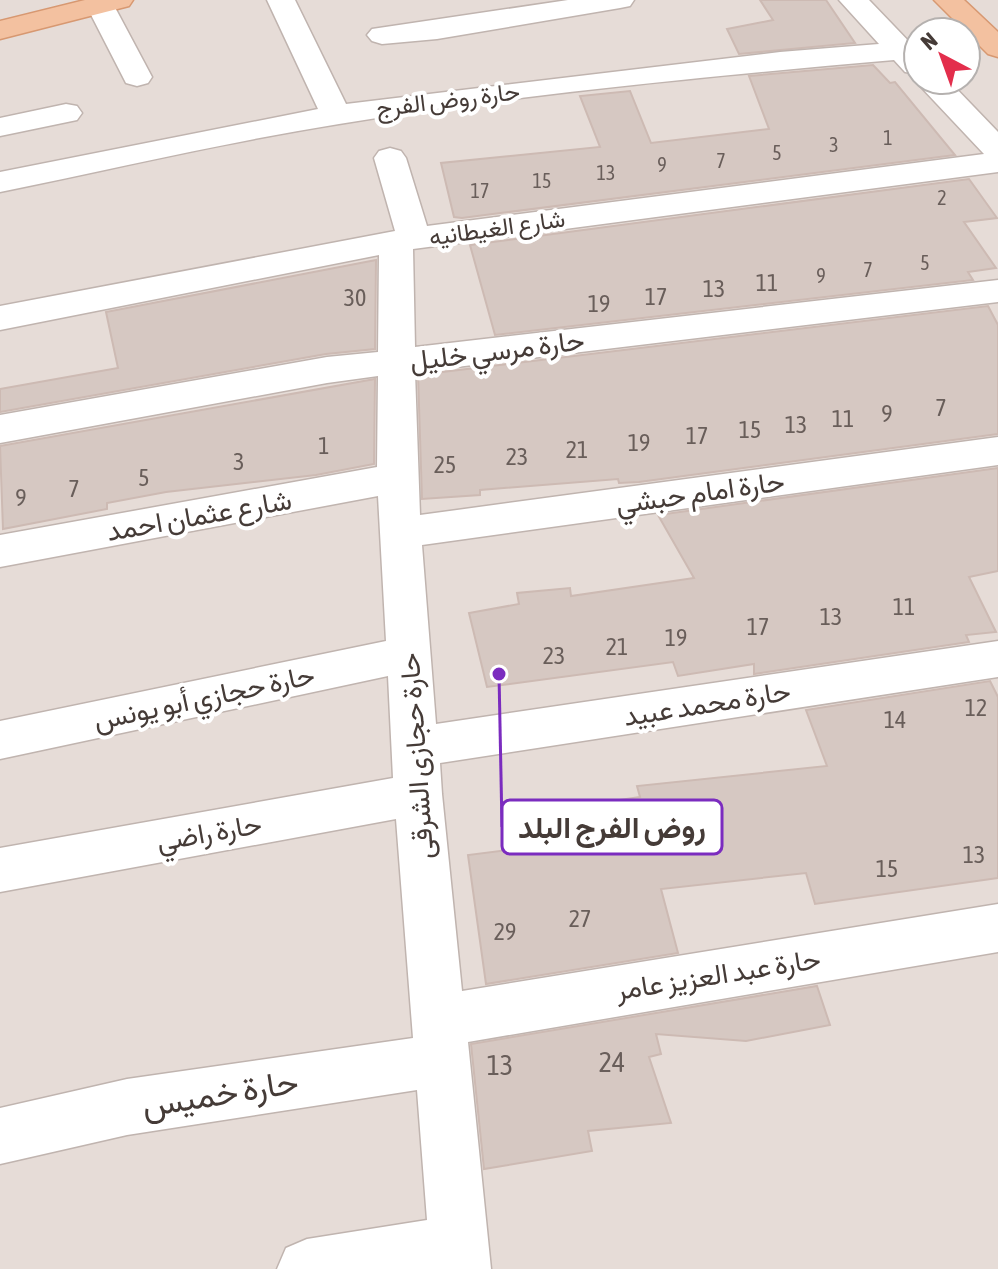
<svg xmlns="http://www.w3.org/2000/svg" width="998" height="1269" viewBox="0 0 998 1269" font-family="'Asap Condensed',Vazirmatn,sans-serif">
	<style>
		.residential { fill: #e6dcd7; fill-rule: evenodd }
		.building { fill: #d6c8c2; stroke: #cdbab3; stroke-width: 2 }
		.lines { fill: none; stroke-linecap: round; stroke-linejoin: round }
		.minor-casing { stroke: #c0b4af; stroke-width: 3 }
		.major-casing { stroke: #d79871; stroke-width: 3 }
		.minor { fill: #fff; fill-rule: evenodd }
		.major { fill: #f3c1a0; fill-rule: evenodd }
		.labels { text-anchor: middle; stroke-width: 8; stroke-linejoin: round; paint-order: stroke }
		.far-number-label { font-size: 20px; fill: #695e5a }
		.far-street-label { font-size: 24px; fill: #453b37; stroke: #fff }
		.number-label { font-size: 24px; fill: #695e5a }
		.street-label { font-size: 28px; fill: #453b37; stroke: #fff }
		.near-number-label { font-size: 28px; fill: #695e5a }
		.near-street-label { font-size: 34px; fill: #453b37; stroke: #fff }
		.leader { fill: none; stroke: #7b2cbf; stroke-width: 3 }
		.callout-dot { fill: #7b2cbf; stroke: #fff; stroke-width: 3 }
		.callout { fill: #fff; stroke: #7b2cbf; stroke-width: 3 }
		.callout-label { font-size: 30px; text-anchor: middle; font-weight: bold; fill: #453b37 }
	</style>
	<rect width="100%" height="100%" fill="#f2ece8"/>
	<path class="residential" d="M0,0H998V1269H0ZM918,32H966V80H918Z"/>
	<path class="building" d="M760,0H826L855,43L739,54L727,29L773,20Z
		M873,65L890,83L895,82L955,155L462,218L454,217L441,163L600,147L580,96L630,91L651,143L769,129L749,76Z
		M969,179L997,218L964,222L996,268L968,272L973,280L495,335L470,245Z
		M376,260L375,349L326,354L0,412V389L118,368L106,312Z
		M988,306L998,325V434L639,482L619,483L618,479L480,490V495L422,499L418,375Z
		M375,379L374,464L316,475L166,492L107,503V509L3,529L0,446Z
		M998,468V571L969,577L996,632L966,635L969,642L754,674V664L678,676L673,662L487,687L469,613L519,604L517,593L570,588L571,596L694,578L658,515Z
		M990,681L998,697V878L815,904L806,873L661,889L678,953L486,984L468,855L572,842L564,808L640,797L637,786L827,766L806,710Z
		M817,986L830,1025L746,1041L656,1034L661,1054L649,1057L671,1123L588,1131L592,1151L484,1169L471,1044Z"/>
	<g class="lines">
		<g class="minor-casing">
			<path id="minor" d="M89,0H111L152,77L148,83L137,86L126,83L86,5Z
				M267,0H295L346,104L780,52L879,44L839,0H869L918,51V74L905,72L894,60C709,76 523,94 339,124C226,142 113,169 0,192V172L318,109Z
				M568,0H634L630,6L620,8L437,39L382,44L372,41L367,35L372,29Z
				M918,77V80H948L998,132V172L413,249L415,347L998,280V302L415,372L420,515L998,437V465L422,545L436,724L998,641V677L440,763L442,794L462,991L998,904V952L468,1042L491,1269H277L286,1248L307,1239L427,1220L417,1090L127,1135L0,1164V1108L127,1079L413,1038L396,819L0,892V848L393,778L388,676L0,759V721L386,641L378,496L0,567V535L377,467L378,376L327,383L0,443V415L327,357L378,352L379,255L0,330V306L395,231L374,158L379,151L390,148L401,151L406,158L427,226L984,154L920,86L916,80Z
				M66,104L77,106L82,113L77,120L0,136V118Z"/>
		</g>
		<g class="major-casing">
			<path id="major" d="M85,0H133L129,6L0,39V21Z
				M934,0H964L998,32V57L988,54Z"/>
		</g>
		<use href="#minor" class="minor"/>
		<use href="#major" class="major"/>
	</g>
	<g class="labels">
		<g class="far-number-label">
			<text x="888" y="145">1</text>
			<text x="834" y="152">3</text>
			<text x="777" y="160">5</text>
			<text x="721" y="168">7</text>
			<text x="662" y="172">9</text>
			<text x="606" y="180">13</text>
			<text x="542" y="188">15</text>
			<text x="480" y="198">17</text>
			<text x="942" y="205">2</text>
			<text x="925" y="270">5</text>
			<text x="868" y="277">7</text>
			<text x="821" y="283">9</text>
		</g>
		<g class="far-street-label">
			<text transform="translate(448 100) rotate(-7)" y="8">حارة روض الفرج</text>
			<text transform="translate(497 228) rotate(-8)" y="8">شارع الغيطانيه</text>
		</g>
		<g class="number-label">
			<text x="767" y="291">11</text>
			<text x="714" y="297">13</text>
			<text x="656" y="305">17</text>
			<text x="355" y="306">30</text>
			<text x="599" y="312">19</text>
			<text x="941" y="416">7</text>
			<text x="887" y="422">9</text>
			<text x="843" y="427">11</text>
			<text x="796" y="433">13</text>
			<text x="750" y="438">15</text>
			<text x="697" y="444">17</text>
			<text x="639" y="451">19</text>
			<text x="324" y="454">1</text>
			<text x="577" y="458">21</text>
			<text x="517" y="465">23</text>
			<text x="239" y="470">3</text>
			<text x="445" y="473">25</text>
			<text x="144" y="486">5</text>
			<text x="74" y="497">7</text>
			<text x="21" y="506">9</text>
			<text x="904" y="615">11</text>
			<text x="831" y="625">13</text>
			<text x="758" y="635">17</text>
			<text x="676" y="646">19</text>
			<text x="617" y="655">21</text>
			<text x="554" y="664">23</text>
			<text x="976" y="716">12</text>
			<text x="895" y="728">14</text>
			<text x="974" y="863">13</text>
			<text x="887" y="877">15</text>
			<text x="580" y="927">27</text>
			<text x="505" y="940">29</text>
		</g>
		<g class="street-label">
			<text transform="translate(497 350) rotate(-7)" y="10">حارة مرسي خليل</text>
			<text transform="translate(700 492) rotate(-8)" y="10">حارة امام حبشي</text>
			<text transform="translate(199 515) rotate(-10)" y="10">شارع عثمان احمد</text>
			<text transform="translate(204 697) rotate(-12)" y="10">حارة حجازي أبو يونس</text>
			<text transform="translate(707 703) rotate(-9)" y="10">حارة محمد عبيد</text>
			<text transform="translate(416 756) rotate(-94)" y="10">حارة حجازى الشرقى</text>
			<text transform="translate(209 832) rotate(-10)" y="10">حارة راضي</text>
			<text transform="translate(718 974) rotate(-9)" y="10">حارة عبد العزيز عامر</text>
		</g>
		<g class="near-number-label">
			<text x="612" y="1072">24</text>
			<text x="500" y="1075">13</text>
		</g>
		<g class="near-street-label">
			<text transform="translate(220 1093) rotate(-9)" y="12">حارة خميس</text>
		</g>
	</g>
	<path class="leader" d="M499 674L502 827"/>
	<circle class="callout-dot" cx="499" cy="674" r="8"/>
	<rect class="callout" x="502" y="800" width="220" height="54" rx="8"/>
	<g class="callout-label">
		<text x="612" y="838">روض الفرج البلد</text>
	</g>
	<g transform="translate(942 56) rotate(319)"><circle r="38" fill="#ffffff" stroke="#b5b1af" stroke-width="2"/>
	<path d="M0-6L14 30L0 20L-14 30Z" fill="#e32e4c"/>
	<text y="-12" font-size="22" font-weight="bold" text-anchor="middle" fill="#453b37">N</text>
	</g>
</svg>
